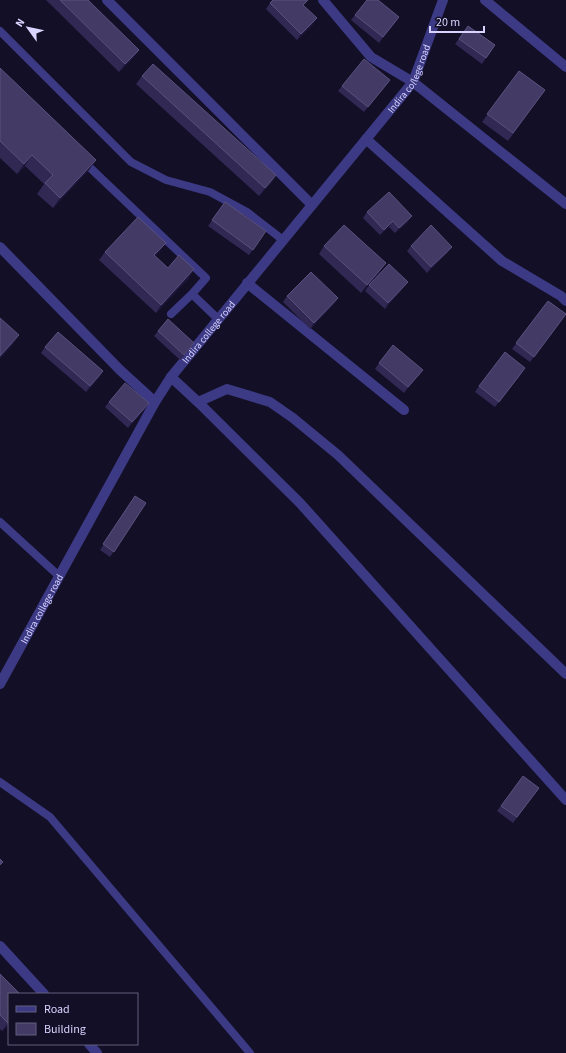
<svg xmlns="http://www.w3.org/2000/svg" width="566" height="1053" viewBox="0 0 566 1053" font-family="'Source Sans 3',sans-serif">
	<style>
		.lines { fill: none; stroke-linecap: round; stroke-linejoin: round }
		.service { stroke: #3d3a85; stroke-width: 8 }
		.minor { stroke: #3d3a85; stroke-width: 10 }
		.wall { fill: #312854 }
		.shaded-wall { fill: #1d163a }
		.building { fill: #433a66; stroke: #5a527e }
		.labels { text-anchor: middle; stroke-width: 3.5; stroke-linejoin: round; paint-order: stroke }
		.street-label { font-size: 10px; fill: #d9d4ff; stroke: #130f26 }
	</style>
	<rect width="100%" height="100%" fill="#130f26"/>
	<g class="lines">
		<path class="service" d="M0,31L131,162L166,180L210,192L247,212L283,240
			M83,161L206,278L192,294L218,319
			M171,314L192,294
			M0,522L59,576
			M0,782L50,817L250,1053"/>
		<g class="minor">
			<path d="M107,0L312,205"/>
			<path d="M323,0L371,57L413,82L566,204"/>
			<path d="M485,0L566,67"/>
			<path d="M366,139L502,261L561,296L566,301"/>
			<path d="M0,247L120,370L155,402"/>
			<path d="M247,283L404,410"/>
			<path d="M171,377L198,402L300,503L566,800"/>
			<path d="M198,402L227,389L270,402L293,418L338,455L566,674"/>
			<path id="s1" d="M0,684L155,402L171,377L413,82L443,0"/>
			<path d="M0,946L44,994"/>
			<path d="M89,1044L97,1053"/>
		</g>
	</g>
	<path class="wall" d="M46,0H88L139,50L133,58L119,72Z
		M270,3L304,6L313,24L297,40L266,9Z
		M355,15L399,17L379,43L351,20Z
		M468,26L495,45L482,64L455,44Z
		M0,68L96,160L89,170L53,208L37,194L44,184L25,166L17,174L0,158Z
		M519,71L545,90L508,141L482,122Z
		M142,76L276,175L271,183L259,196L136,84Z
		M390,80L364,112L338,91L342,86Z
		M225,202L266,231L249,255L208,226Z
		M367,212L408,222L395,233L389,227L380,235L363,218Z
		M324,246L380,272L361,293L319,254Z
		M411,246L448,252L427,273L407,251Z
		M160,251L155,256L168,268L189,278L156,313L99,260L105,252Z
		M408,282L404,287L385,309L365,291L369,285Z
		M287,296L338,298L334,304L310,329L283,302Z
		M548,301L566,314L530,362L512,349Z
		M158,331L194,343L190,349L180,360L154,336Z
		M45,347L100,377L86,392L41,353Z
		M379,363L423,370L404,393L375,369Z
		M522,373L495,407L475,392L479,386Z
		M109,402L145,409L128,428L105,407Z
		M135,496L146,503L110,557L100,550Z
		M523,776L539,788L513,823L497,811Z
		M0,974L9,1024L2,1031L0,1029Z"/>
	<path class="shaded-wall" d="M399,17L395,23L379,43L383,37Z
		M317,18L313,24L297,40L301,34Z
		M139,50L133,58L119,72L125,64Z
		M390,80L386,86L364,112L368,107Z
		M32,155L25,166L17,174L24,164Z
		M96,160L89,170L53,208L60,198Z
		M276,175L271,183L259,196L265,188Z
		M412,216L408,222L395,233L399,228Z
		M393,221L389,227L380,235L384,230Z
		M166,243L160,251L149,263L154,255Z
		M452,247L448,252L427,273L431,267Z
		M386,263L380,272L361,293L367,285Z
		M194,269L189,278L156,313L161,305Z
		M408,282L404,287L385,309L388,303Z
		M338,298L334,304L310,329L314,323Z
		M19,335L12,346L0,359V356Z
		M194,343L190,349L180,360L184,355Z
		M423,370L419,375L404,393L408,387Z
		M103,371L100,377L86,392L90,386Z
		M149,403L145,409L128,428L132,422Z
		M9,1022V1024L2,1031L8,1023Z"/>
	<path class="building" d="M60,0H88L139,50L125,64Z
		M273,0H308L303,5L317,18L301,34L270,3Z
		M367,0H378L399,17L383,37L355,15Z
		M468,26L495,45L486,58L459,39Z
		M364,59L390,80L368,107L342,86Z
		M153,64L276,175L265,188L142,76Z
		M0,68L96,160L60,198L45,183L53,175L32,155L24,164L0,141Z
		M519,71L545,90L513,133L487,114Z
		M389,192L412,216L399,228L393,221L384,230L367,212Z
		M225,202L266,231L253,250L212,220Z
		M138,217L166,243L154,255L168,268L179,255L194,269L161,305L105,252Z
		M344,225L386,263L367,285L324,246Z
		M431,225L452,247L431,267L411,246Z
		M389,264L408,282L388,303L369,285Z
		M311,272L338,298L314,323L287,296Z
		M548,301L566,314L534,357L516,343Z
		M0,318L19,335L0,356Z
		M168,319L194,343L184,355L158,331Z
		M58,332L103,371L90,386L45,347Z
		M393,345L423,370L408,387L379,363Z
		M505,352L525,368L499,402L479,386Z
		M125,383L149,403L132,422L109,402Z
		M135,496L146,503L114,552L103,544Z
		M523,776L539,788L517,817L501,806Z
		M0,859L3,862L0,865Z
		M0,974L20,994H9V1022L8,1023L0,1015Z"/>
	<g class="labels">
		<g class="street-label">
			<text dy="4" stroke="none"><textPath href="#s1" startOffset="734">Indira college road</textPath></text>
			<text dy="4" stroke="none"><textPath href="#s1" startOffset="410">Indira college road</textPath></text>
			<text dy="4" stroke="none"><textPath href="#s1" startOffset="86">Indira college road</textPath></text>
		</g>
	</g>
	<rect x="8" y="993" width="130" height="52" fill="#130f26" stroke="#625e7d"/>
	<rect x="16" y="1006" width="20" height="6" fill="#3d3a85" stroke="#625e7d"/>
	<text x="44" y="1013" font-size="12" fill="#d9d4ff">Road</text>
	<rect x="16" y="1023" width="20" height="12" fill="#433a66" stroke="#625e7d"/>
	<text x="44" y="1033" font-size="12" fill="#d9d4ff">Building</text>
	<g transform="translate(28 28) rotate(303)" stroke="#130f26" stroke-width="3" paint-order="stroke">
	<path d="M0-3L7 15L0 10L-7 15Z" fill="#d9d4ff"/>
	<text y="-6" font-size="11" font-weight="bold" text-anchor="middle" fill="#d9d4ff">N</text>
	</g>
	<path d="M430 26v6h54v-6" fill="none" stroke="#d9d4ff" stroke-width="2"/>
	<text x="436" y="26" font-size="12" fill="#d9d4ff" stroke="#130f26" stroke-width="3" paint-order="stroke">20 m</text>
</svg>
